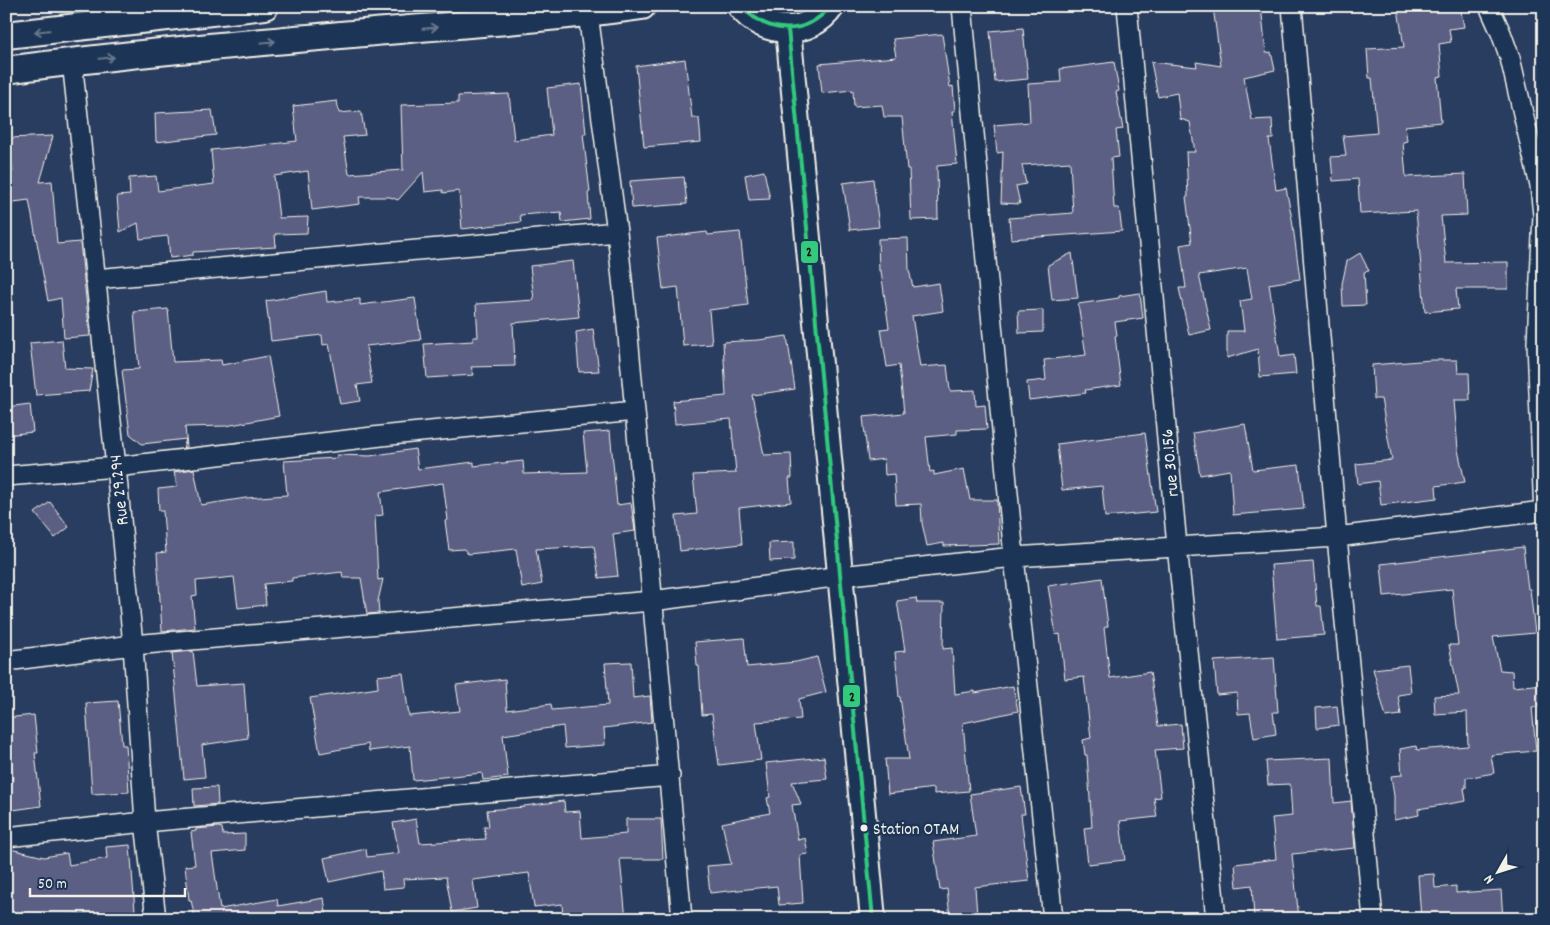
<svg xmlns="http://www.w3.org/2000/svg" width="1550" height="925" viewBox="0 0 1550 925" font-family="Dekko,sans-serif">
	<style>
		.building { fill: #5b5f84; stroke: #f4f1e8 }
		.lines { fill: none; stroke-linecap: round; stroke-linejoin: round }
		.minor-casing { stroke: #f4f1e8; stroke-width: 22 }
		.tertiary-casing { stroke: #f4f1e8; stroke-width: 28 }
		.secondary-casing { stroke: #f4f1e8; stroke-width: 30 }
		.minor { stroke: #1d3557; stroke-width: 19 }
		.tertiary { stroke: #1d3557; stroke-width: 24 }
		.secondary { stroke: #1d3557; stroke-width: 26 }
		.bus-1-casing { stroke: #1d3557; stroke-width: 8 }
		.bus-1 { stroke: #33ca7d; stroke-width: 4 }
		.oneway { stroke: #68778a }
		.bus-dot { fill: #f4f1e8; stroke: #1d3557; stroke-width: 2 }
		.labels { text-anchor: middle; stroke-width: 5; stroke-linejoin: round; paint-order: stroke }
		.bus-label { font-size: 17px; fill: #f4f1e8; stroke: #1d3557; text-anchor: start }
		.street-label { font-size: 18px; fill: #f4f1e8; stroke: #1d3557 }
		.line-badge { stroke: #1d3557; stroke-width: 2 }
		.pale-badge-label { font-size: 14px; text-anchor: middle; font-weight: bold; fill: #111 }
	</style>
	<rect width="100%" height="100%" fill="#293d60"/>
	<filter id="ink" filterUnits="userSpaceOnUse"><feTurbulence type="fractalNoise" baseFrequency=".02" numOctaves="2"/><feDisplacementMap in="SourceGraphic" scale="10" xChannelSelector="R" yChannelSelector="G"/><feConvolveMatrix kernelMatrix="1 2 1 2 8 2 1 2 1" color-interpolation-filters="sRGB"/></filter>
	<g filter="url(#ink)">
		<path class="building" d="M1222,6H1261L1266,53L1271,52L1275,70L1244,77L1252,120L1272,119L1273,139H1269L1276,190L1286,188L1292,219L1300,279L1269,284L1280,357L1294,355L1296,374L1260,377L1258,349L1227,358V331H1244L1240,301L1252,299L1247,268L1199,275L1211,330L1189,335L1179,288H1186L1180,245L1192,243L1186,197H1188L1186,152H1195L1190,122L1180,119L1177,93L1158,97L1151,62L1197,67L1196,62L1221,66L1213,7Z
			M1416,6H1460L1464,27L1449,29L1451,42L1439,44L1442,76L1437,77L1441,122L1405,126L1407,141L1403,142L1406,177L1465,174L1467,215L1441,216L1446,263L1508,262V289H1456L1458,309L1425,312L1416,211L1360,214L1358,179L1333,181L1331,157L1346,156L1343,136L1377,133L1372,78H1369L1367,49L1404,47L1398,9Z
			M1023,28L1028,79L995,82L990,31Z
			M942,34L950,87L953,86L955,111H952L957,164L937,166L938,219L911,220L909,169H907L902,117H884L882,105L854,107L853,90L822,93L819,64L896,57L893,39Z
			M685,59L692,118H699L701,142L644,147L636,66Z
			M1114,62L1119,91L1116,92L1123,129L1116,130L1119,157L1111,158L1114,208H1119L1122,231L1011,239L1009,218L1073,213L1070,162L1022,165L1026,184L1016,186L1020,204L1001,203L1003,152L997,153L994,125L1030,122L1028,84L1061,82L1060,69Z
			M581,84L586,134H583L590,192L588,193L590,219L562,222L561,212L520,215L521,222L462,229L459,191L443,193V190L425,192L423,172L398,200L390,197H359L360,204L312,210L308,171L274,176L279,218L308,217L307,233L275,234L276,247L193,252V255L170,258L168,236L140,239L138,223L120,232L117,196L130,195L129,178L156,176L158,191L214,184L211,150L240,147V148L297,141L293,106L337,101L339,113L361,111L365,135L343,137L349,174L403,170L401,105L458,103V96L509,94L514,140L552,135L547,88Z
			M212,110L216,135L156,142L155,113Z
			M53,136L40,182L52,181L57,244L80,242L90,336L64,338L61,298L48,301L29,200L6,203V172H13L10,138Z
			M764,171L770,199L749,200L745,175Z
			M684,177L687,204L632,208L630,181Z
			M873,179L879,227L850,230L843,183Z
			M707,232L708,235L740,232L748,305L709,310L712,344L683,346L678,287L663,289L657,238Z
			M908,238L909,270L913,287L939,283L943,311L912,316L920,367L947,365L950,391L975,390L976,406L985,405L987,429L957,430V434L926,437L930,472L934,471V475L964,469L970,500H997L999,544L944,546V543L927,546L922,523L921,504L896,505L894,474L885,475L884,459L868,461L863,417L904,413L899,365L887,367L881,329L889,328L881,271H879L878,239Z
			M1072,253L1078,298L1052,300L1048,265Z
			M1360,253L1369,271L1364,272L1366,305L1343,306L1342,284L1347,261Z
			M573,261L579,317L513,323L515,366L471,367L474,375L427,378L424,344L473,341V337H478L476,304L534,300L530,266Z
			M326,291L327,302L360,299V305L415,298L421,340L366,346L372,383L357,385L360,401L340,404L329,344L323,345L322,335L271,341L266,301Z
			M1140,293L1143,318L1115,322L1117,335L1115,336L1121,385L1085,390L1086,393L1029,400L1027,382L1046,380L1044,360L1086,355L1078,304L1119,298V296Z
			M168,309L173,362L221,360L222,365L268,356L279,416L226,426L185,427L187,447L183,448L186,439L142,444L130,434L122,370L139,369L134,312Z
			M1043,310V332L1019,333L1018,311Z
			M593,329L599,371L579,372L576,332Z
			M787,336L795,389L752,395L764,455L791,454L792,478H789L791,502L739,508L742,544L680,551L676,516L697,514L693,475L736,473L731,419L675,424L673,401L726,396L723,342L759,340Z
			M62,340L65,368L93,369L89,391L36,395L30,343Z
			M1431,360H1457L1458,373H1469L1470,400H1454L1458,450L1465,482L1436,486L1437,498L1381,505L1378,481L1358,484L1356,464L1392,460L1381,399H1374L1372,365Z
			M30,404L33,432L6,435V407Z
			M1245,424L1253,470L1299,465L1304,509L1233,515L1230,470L1200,475L1193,433Z
			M610,431L617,505L631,503L635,531L613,534L618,576L599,578L594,546L536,549L542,584L522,588L516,549L468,554L464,549L449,550L445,521L448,520L443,483L380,492L383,515L375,516L378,580L383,579L378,601L379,613L367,614L361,578H343L342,572L292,578V581L264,584L266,605L238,608L234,577L196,581L197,595L192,596L195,628L162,631L157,553L166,552L163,511H159L158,489L177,487L174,472L194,469L201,505L246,498L287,495L284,461L337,458V455L370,456L415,449L418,469L474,462V466L523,461L524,474L587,472L583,433Z
			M1145,433L1156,512L1105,517L1102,486L1062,490L1057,444Z
			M50,502L69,527L55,538L35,513Z
			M794,542V560L770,561L769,543Z
			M1523,547L1528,589H1530L1535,633L1493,637L1500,670L1512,671L1513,687L1544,684V706L1532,707L1536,751L1491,755L1494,773L1466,778V788H1464L1466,801L1418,809L1419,815L1394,820V796L1391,776L1402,775L1400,749L1416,746L1417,750L1468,746L1467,712L1435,714L1434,696L1459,695L1449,645H1458L1452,589L1384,596L1381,564Z
			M1313,562L1317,606H1321L1324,635L1277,639L1271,565Z
			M1102,578L1108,626L1104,628L1110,678L1150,672L1158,726L1181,724L1183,748L1155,750L1161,797L1154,798L1157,817L1120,821L1125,860L1088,864L1084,828L1092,827L1087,755H1085L1083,740L1091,738L1084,677L1065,679L1060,634L1056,635L1048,586Z
			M916,598L917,603H944L943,649L952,648L955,694L975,691V693L1013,686L1018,711L963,723L969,791L934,794V788L888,794L885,759H909L900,697H899L895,652L905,651L897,601Z
			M744,638L747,667L796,662L817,657L826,692L799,699L801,719L756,722L761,760L719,765L712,714L702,715L699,666H697L695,642Z
			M193,651L197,686L244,683L248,738L202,745L205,777L184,779L172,653Z
			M1274,657L1278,712H1273L1276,734L1254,738L1250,713L1238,714L1237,693L1217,695L1214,661Z
			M631,662L633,698L650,696L652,722L604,728L605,745L565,748L563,726L503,735L508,777L483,780L482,773L413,780L410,746L369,751L368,744L320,753L310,698L378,688L377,676L403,673L409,716L460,711L456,685L505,679L507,710L551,704L552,710L608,705L605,663Z
			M1408,665L1411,693L1398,695L1401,715L1386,717L1373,669Z
			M118,701L122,745H126L129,792L92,794L86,703Z
			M1337,706L1339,725L1317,728L1316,708Z
			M34,715L38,753H35L41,806L6,811V782H13L6,718Z
			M824,757L827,779L792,782L801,804L792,805L798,840L805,838L808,854L800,855L803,903L779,905L777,886L710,893L707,866L731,864L722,823L770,813L767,798L770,797L766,763Z
			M1332,758L1334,803L1351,801L1355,848L1292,854L1299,919H1254L1252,885L1237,887L1235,864L1276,859L1272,818L1292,816L1290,784L1268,785L1266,761Z
			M217,787L218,804L194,806L193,788Z
			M1021,787L1025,814H1021L1029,881L975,887L977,915L950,917L947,889L940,890L933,842L976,836L970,794Z
			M564,801L565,812L580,811L582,838L626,834V819H661L663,859H620L626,919H563L562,904L534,907L529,873L473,880L477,908L452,912L446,877L403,879L404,887L383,889L381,871L329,882L324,858L366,849L367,857L399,853L393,823L416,819L420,843L486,839L484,827H489L487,810L524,807V806Z
			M219,827L222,828L223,835L245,834V850L212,853L220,909L277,899L278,906L324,898L327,919H195L191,900H189L185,866L195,865L191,832L196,831V829Z
			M130,845L135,911L103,913L104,917L83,914L61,916L37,915L19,919H10L6,879V848L44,857L67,853L69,865L107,858L106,847Z
			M1434,874L1435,888L1456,886V893L1501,890L1503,919H1421L1418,875Z"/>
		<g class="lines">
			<g class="minor-casing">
				<path id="minor" d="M962,6L1014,557L1053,919
					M1127,6L1177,546L1216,919
					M1292,6L1337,537L1373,919
					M1489,6L1501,33L1510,58L1540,186L1543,215L1537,343L1544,515
					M588,14L617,232L627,325L682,919
					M72,61L116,467L133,645L145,822L156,919
					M95,279L617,232
					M6,476L116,467L390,435L635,411
					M6,661L133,645L652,601L841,576L1014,557L1337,537L1543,511
					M6,837L145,822L670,776"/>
			</g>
			<g class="tertiary-casing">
				<path id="tertiary" d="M788,29L873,919"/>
			</g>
			<g class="secondary-casing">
				<path id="secondary" d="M741,6C763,36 810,37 831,6
					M6,35L265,6
					M6,70C140,52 275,41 409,29C487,23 565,17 642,6"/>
			</g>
			<use href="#minor" class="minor"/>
			<use href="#tertiary" class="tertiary"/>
			<use href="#secondary" class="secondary"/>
			<g class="bus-1-casing">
				<path id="bus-1" d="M741,6C769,35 804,37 831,6
					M788,29L873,919"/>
			</g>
			<use href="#bus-1" class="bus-1"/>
		</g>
		<defs><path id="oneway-shaft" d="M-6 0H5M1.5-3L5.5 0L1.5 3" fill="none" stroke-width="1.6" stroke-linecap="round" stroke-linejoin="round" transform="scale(1.25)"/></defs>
		<g class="oneway">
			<use href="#oneway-shaft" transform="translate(430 28) rotate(-5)"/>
			<use href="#oneway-shaft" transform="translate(42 31) rotate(174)"/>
			<use href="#oneway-shaft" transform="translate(268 42) rotate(-6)"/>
			<use href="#oneway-shaft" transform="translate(107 58) rotate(-6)"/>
		</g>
	</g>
	<circle class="bus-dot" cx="864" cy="828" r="4.5"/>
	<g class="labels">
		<g class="bus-label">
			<text x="873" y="834">Station OTAM</text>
		</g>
		<g class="street-label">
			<text transform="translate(1169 463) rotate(-95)" y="6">rue 30.156</text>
			<text transform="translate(118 490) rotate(-96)" y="6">Rue 29.294</text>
		</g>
	</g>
	<g class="line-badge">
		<rect x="800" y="240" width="19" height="24" rx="5" fill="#33ca7d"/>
		<rect x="842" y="684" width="19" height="24" rx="5" fill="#33ca7d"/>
	</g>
	<g class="pale-badge-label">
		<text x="809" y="256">2</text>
		<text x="852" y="701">2</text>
	</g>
	<rect width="1550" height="925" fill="none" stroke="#1d3557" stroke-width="25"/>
	<rect x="12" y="12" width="1525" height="900" fill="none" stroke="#f4f1e8" stroke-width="2" filter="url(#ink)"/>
	<g transform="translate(1498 872) rotate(231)" stroke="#1d3557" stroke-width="4" paint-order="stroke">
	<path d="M0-4L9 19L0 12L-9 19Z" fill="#f4f1e8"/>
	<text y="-8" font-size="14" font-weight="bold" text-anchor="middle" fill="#f4f1e8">N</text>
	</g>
	<path d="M30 888v8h155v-8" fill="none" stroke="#f4f1e8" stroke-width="2.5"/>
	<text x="38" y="888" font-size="15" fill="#f4f1e8" stroke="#1d3557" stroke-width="4" paint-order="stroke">50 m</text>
</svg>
